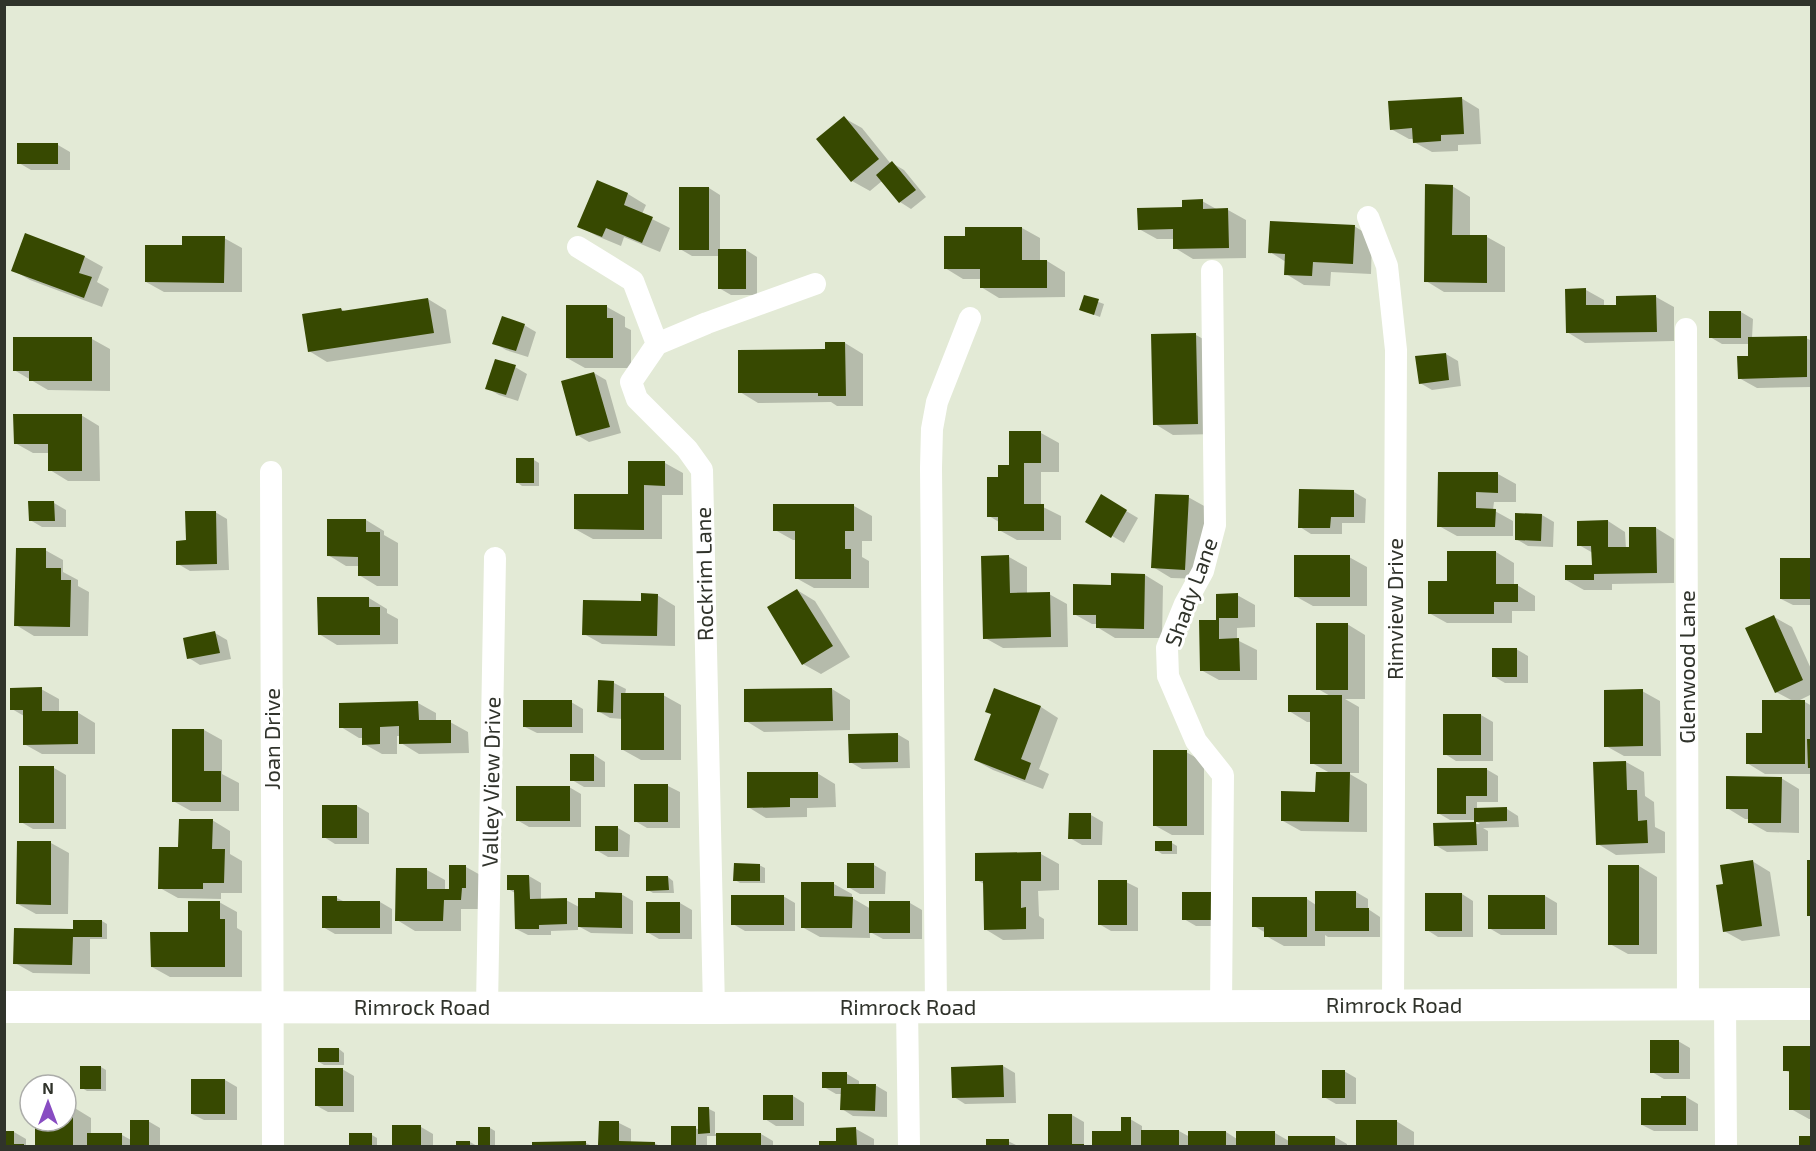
<svg xmlns="http://www.w3.org/2000/svg" width="1816" height="1151" viewBox="0 0 1816 1151" font-family="'Exo 2',sans-serif">
	<style>
		.shadow { fill: #0003 }
		.building { fill: #374901 }
		.lines { fill: none; stroke-linecap: round; stroke-linejoin: round }
		.street { stroke: #fff; stroke-width: 22 }
		.secondary { stroke: #fff; stroke-width: 32 }
		.labels { text-anchor: middle; stroke-width: 6; stroke-linejoin: round; paint-order: stroke }
		.street-label { font-size: 22px; fill: #30332b; stroke: #fff }
	</style>
	<rect width="100%" height="100%" fill="#e3ead6"/>
	<path class="shadow" d="M1461,98L1479,109L1481,144L1458,145V151L1432,152L1414,142V139H1409L1391,129Z
		M844,118L862,128L891,164L892,163L904,170L926,197L911,209L900,202L882,181L870,191L852,181Z
		M58,145L70,152V170H31L19,163Z
		M597,182L628,194L646,205L642,214L670,228L660,252L624,237L621,246L597,236L579,226Z
		M1452,186L1470,197V237H1487L1505,247V292H1444L1426,281Z
		M709,188L720,195V250H746L757,257V295H731L719,288V256H692L680,249Z
		M1202,201L1218,210H1228L1246,220V258L1193,259L1175,248V239H1157L1139,229Z
		M1354,226L1372,237L1371,274L1331,272L1330,286L1304,285L1286,274V262L1270,252Z
		M1022,228L1040,238V262L1047,261L1065,272V297L999,298L981,287V279H963L945,268L967,237Z
		M26,235L85,257L103,267L97,282L109,289L102,307L30,280L13,270Z
		M224,238L242,248V292H164L146,282L183,247Z
		M1586,290L1604,300V306H1618L1656,297L1674,307V341L1585,343L1567,332Z
		M1085,297L1104,304L1100,317L1081,310Z
		M428,299L446,310L451,343L327,362L309,351L341,309L346,312Z
		M607,307L625,317V327L631,330V368H585L567,358Z
		M1741,312L1753,319L1752,338H1806L1812,341V387L1757,388L1739,378L1749,357V344H1722L1710,337Z
		M524,325L536,332L528,357L506,350L494,343Z
		M1196,335L1214,345L1216,434L1173,435L1155,424L1153,336Z
		M92,339L110,349V391L48,390L14,370Z
		M845,343L863,354V406H837L831,402L758,403L740,392L826,350Z
		M1446,354L1458,361L1461,386L1432,390L1420,383Z
		M515,367L527,374L518,401L499,395L487,388Z
		M594,373L606,380L621,433L589,442L577,435Z
		M81,415L99,426L100,481H68L50,470L49,453H33L15,443Z
		M1041,433L1059,443V472H1041V506L1061,516V540H1017L999,530V522L989,516L999,479Z
		M534,460L539,463V486H522L517,482Z
		M665,463L683,473V495H662V539H593L575,529L629,496Z
		M1439,474H1498L1516,484V502H1494L1493,510L1513,521V536H1457L1439,526Z
		M1354,492L1366,499L1365,523H1342V534H1311L1300,527Z
		M1101,496L1138,518L1124,543L1087,521Z
		M1188,497L1206,507L1203,579L1171,578L1153,567Z
		M54,503L66,510V527H42L30,520Z
		M854,506L872,516V541H862V557L869,561V588H814L796,578V540H793L775,530Z
		M215,512L227,519L229,570L190,571L178,564L187,542Z
		M1542,515L1554,522L1553,547L1528,546L1516,539Z
		M328,520H366L384,531V535L398,543V586H377L359,575V566H346L328,555Z
		M1608,521L1625,532L1626,549L1631,548L1656,528L1674,539V583L1612,584V590H1584L1566,580L1593,566V553L1579,545Z
		M45,550L63,560V572L78,580V586L89,592L88,636H34L16,625Z
		M1449,552H1496L1514,563V585H1517L1535,596V611H1512V623H1447L1429,613L1449,583Z
		M1009,557L1027,567V594H1049L1067,604L1068,647L1003,648L985,638Z
		M1349,557L1367,567V606H1313L1295,596Z
		M1812,559V605H1793L1781,599Z
		M1145,575L1163,586L1162,638H1115L1097,627V624H1092L1074,614L1112,587Z
		M797,590L815,601L850,657L821,674L803,664Z
		M657,595L675,606V646L602,644L584,634Z
		M1217,595H1237L1255,605V627L1237,628V640L1257,650V680H1219L1201,670L1217,621Z
		M369,598L387,609V613L398,619V644L337,645L319,634V599Z
		M1774,617L1792,627L1812,671V694L1796,702H1805L1812,706V774H1765L1747,763L1764,734L1793,701L1776,692Z
		M1347,624L1365,635V699H1345L1359,707V773H1348L1367,784V832L1301,831L1283,821L1317,793L1330,773L1312,763V722H1307L1289,711L1332,697L1318,689Z
		M215,633L227,640L231,659L200,665L189,658Z
		M1516,649L1528,656V683H1505L1493,676Z
		M614,683L626,689L625,695H663L681,705V760H641L623,750V719L610,718L598,711Z
		M41,689L59,699V713L77,712L95,723V754H42L24,744V716L12,709Z
		M832,689L850,700V730L764,732L746,721Z
		M995,690L1041,707L1058,718L1039,769L1049,774L1043,789L993,770L975,760L992,715Z
		M1642,691L1660,701L1661,756H1624L1606,746Z
		M571,702L583,709V733H537L525,727Z
		M418,703L436,713V722H450L468,732L469,753L419,754L401,743V736H397V754H382L364,744L363,738H359L341,727Z
		M1481,715L1493,722V761H1456L1445,754Z
		M204,730L222,740V774L239,783V811H191L173,801Z
		M897,734L909,741L910,768L862,769L850,762Z
		M1186,752L1204,762V835H1172L1154,825Z
		M594,755L605,762V787H584L572,780Z
		M1626,762L1644,772L1645,796L1654,802L1655,827L1665,832V853L1616,855L1598,844Z
		M54,768L66,775V829H33L21,822Z
		M1486,769L1498,776V802H1477V809H1507L1518,816L1519,827L1483,828L1488,831V851L1447,852L1435,845V825L1480,824L1475,820H1450L1438,813Z
		M817,773L835,784L836,807L807,808V817L766,818L748,807Z
		M1781,778L1799,789V833L1767,832L1749,822V819H1745L1727,808Z
		M668,786L680,792V828H647L635,821Z
		M569,787L581,794V827H529L517,820Z
		M357,806L369,813V844H335L324,837Z
		M1091,815L1103,822L1102,845H1082L1070,838Z
		M212,820L230,831V854L242,861V893H221V899L178,898L160,888L180,849Z
		M618,828L630,835L629,857H608L596,850Z
		M51,843L69,853L68,914H36L18,904Z
		M1172,843L1177,846V854H1162L1156,850Z
		M1041,854L1059,864V890L1038,891L1039,916L1044,919V939L1003,940L985,929L984,884L977,880Z
		M1752,861L1770,872L1780,936L1742,941L1724,931L1725,886Z
		M759,865L765,868V883H740L735,880Z
		M874,865L886,872L885,894H860L848,887Z
		M1639,866L1657,877V954H1628L1610,944Z
		M466,867L484,877L479,909H461V931H415L397,920L427,870L445,880V891H450Z
		M529,876L541,883V900H566L579,907L597,900L621,894L633,901V934L591,933L578,926V930L551,931V935H528L516,929L515,893L508,889Z
		M668,877L673,881L674,893H653L648,890Z
		M1126,882L1138,888V931H1111L1099,924Z
		M834,884L852,894V898L871,909L910,903L922,910V939H883L870,932V938L820,937L802,927Z
		M1356,892L1368,899V909L1380,917V937H1328L1325,935V946H1284L1266,936V933L1254,926L1307,899L1316,905Z
		M1184,894L1223,926H1196L1184,919Z
		M1462,894L1473,901V937H1438L1427,930Z
		M783,896L795,903V931H745L733,924Z
		M1545,896L1557,903V935H1501L1489,928Z
		M323,898H337L345,902H380L392,909V934H335L323,927Z
		M219,902L237,912V928L242,931V977H170L152,967L190,933Z
		M647,903H680L692,910V939H659L647,932Z
		M102,921L107,924V939H90V974L33,973L15,963L72,931Z
		M1678,1041L1690,1048V1079H1664L1652,1072Z
		M1812,1048V1119H1809L1791,1109V1073L1784,1070Z
		M339,1049L344,1053V1065H324L319,1062Z
		M1003,1066L1015,1073L1016,1103L965,1104L954,1097Z
		M101,1067L106,1070V1091H87L82,1088Z
		M342,1069L354,1076V1112H328L317,1106Z
		M1344,1071L1356,1078V1104H1336L1324,1097Z
		M847,1074L859,1081V1085H875L887,1092V1117L853,1116L842,1109V1094H836L824,1087Z
		M225,1080L237,1087V1120H204L192,1114Z
		M793,1096L804,1103V1126H776L765,1119Z
		M1686,1097L1698,1104V1131H1654L1642,1125Z
		M66,1107H73L91,1118V1135H122L131,1140L148,1121L160,1128V1146H37V1121H66Z
		M699,1109H709L715,1112V1134H761L773,1141V1146H809H717V1136H707V1146H672V1128H695L700,1130Z
		M1050,1115H1072L1084,1122V1146H1049Z
		M1130,1119L1142,1126V1131H1179L1190,1137V1132H1226L1237,1139L1275,1133L1289,1141L1335,1137L1347,1144V1146H1093V1133L1122,1132Z
		M1358,1121H1396L1414,1132V1146H1358Z
		M600,1122L619,1123L631,1129V1142L654,1143L660,1146H604L599,1144Z
		M393,1127H421L433,1134V1146H393Z
		M479,1128H490L495,1131V1146H479Z
		M856,1129L874,1139V1145L876,1146H820V1142H838Z
		M4,1132H14L26,1139V1146H4Z
		M372,1135L377,1138V1146H354L351,1145Z
		M988,1141H1008L1018,1146H988Z
		M458,1142H470L477,1146H458Z
		M586,1143L592,1146H533V1144Z"/>
	<path class="building" d="M1462,97L1464,134L1441,135V141L1413,143L1412,128L1390,130L1388,101Z
		M844,116L879,159L851,182L816,139Z
		M17,143H58V164H17Z
		M892,161L916,190L899,203L876,175Z
		M597,180L628,193L624,205L653,217L642,243L606,228L602,237L577,227Z
		M1425,184L1453,185L1452,235H1487V283L1424,282Z
		M679,187H709V250H679Z
		M1203,199V209L1228,208L1229,248L1173,249V229L1138,230L1137,208L1182,207V200Z
		M1270,221L1355,225L1353,264L1313,262L1312,276L1284,275L1285,254L1268,253Z
		M965,227H1022V260H1047V288H980V269H944V236H965Z
		M25,233L85,256L79,273L92,277L84,298L11,271Z
		M182,236H225L224,283L145,282V245H182Z
		M718,249H746V289H718Z
		M1586,288V305H1616V296L1656,295L1657,332L1566,333L1565,289Z
		M1084,295L1099,299L1094,315L1079,310Z
		M428,298L434,333L308,352L302,314L341,308L342,311Z
		M566,305H607V318H613V358H566Z
		M1709,311H1741V338H1709Z
		M502,316L525,324L516,351L492,344Z
		M1196,333L1198,424L1153,425L1151,334Z
		M1807,336V377L1738,379L1737,356H1748V337Z
		M13,337H92V381H29V371H13Z
		M825,342H845L846,396H818V393H738V350L825,349Z
		M1446,353L1449,380L1419,384L1415,356Z
		M495,359L516,365L506,395L485,389Z
		M594,372L610,427L576,436L561,381Z
		M13,414H82V471H48V444H14Z
		M1009,431H1041V463H1024V504H1044V531H998V517H987V477H998V465H1009Z
		M516,458H534V483H516Z
		M628,461H665V486L644,485V530L574,529V494H628Z
		M1438,472H1498V493L1476,492V508L1496,509L1495,527H1437Z
		M1299,489L1354,490V517H1331L1330,528H1298Z
		M1101,494L1127,510L1111,538L1085,522Z
		M1155,494L1189,495L1185,570L1151,568Z
		M28,501H54L55,521H29Z
		M773,504H854V531H845V549H851V579H795V531H773Z
		M185,511H216L217,564L176,565V541L186,540Z
		M1515,513L1542,514L1541,541L1515,540Z
		M327,519H366V532H380V576H358V557L327,556Z
		M1608,520V547H1629V527H1656L1657,573L1594,574V580H1565V565H1592L1591,546H1577V521Z
		M16,548H46V568H61V580H71L70,627L14,626Z
		M1447,551H1496V584H1518V602H1494V614H1428V581H1447Z
		M1009,555L1010,593L1050,592L1051,637L983,639L981,556Z
		M1294,555H1350V597H1294Z
		M1780,558H1812V599H1780Z
		M1111,573L1145,574L1144,629L1096,628V615H1073V584L1111,585Z
		M797,589L833,646L802,665L767,607Z
		M641,593L658,594L657,636L582,635L583,600L641,601Z
		M1238,593V618H1219V639L1239,638L1240,671H1200L1199,620H1216V594Z
		M317,597H369V607H380V635H318Z
		M1774,615L1803,680L1775,693L1745,628Z
		M1316,623H1348V690H1316Z
		M215,631L220,653L187,659L183,638Z
		M1492,648H1517V677H1492Z
		M598,680L614,681L613,713L597,712Z
		M42,687V711H78V744L23,745V710H10V688Z
		M832,688L833,721L744,722V689Z
		M994,688L1041,706L1021,759L1031,763L1025,780L974,760L991,714L985,712Z
		M1643,689V746L1604,747V690Z
		M621,693H664V750H621Z
		M1288,695H1342V764H1310V712H1288Z
		M523,700H572V727H523Z
		M1762,700H1805V764H1746V733H1762Z
		M418,701L419,720H451V743L399,744V726L380,727V744L362,745V728H339V703Z
		M1443,714H1481V755H1443Z
		M172,729H204V771H221V802H172Z
		M898,733V762L849,763L848,734Z
		M1807,739H1812V768H1808Z
		M1153,750H1187V826H1153Z
		M570,754H594V781H570Z
		M1626,761L1627,790H1637L1638,821L1647,820L1648,843L1596,845L1593,762Z
		M19,766H54V823H19Z
		M1437,768H1487V796H1466V814H1437Z
		M747,772H818V798H790V807L747,808Z
		M1316,772H1350L1349,822L1281,821V791L1315,792Z
		M1726,776L1782,777L1781,823H1748V809H1726Z
		M634,784H668V822H634Z
		M516,786H570V821H516Z
		M322,805H357V838H322Z
		M1507,807V821L1476,822L1477,845L1434,846L1433,823L1474,822V808Z
		M1069,813H1091V839H1068Z
		M179,819H213L212,849H225L224,883H203V889H158L159,847H178Z
		M595,826H618V851H595Z
		M17,841H51V905L16,904Z
		M1155,841H1172V851H1155Z
		M1041,852V881H1021V908L1026,907V929L984,930L983,881H975V853Z
		M1753,860L1762,926L1723,932L1716,885L1723,884L1720,865Z
		M1807,860H1812V916H1807Z
		M734,863L760,864V881H733Z
		M847,863H874V888H847Z
		M449,865H466V888H462L461,900H444L443,921H395L396,868H427V889H449Z
		M1608,865H1639V945H1608Z
		M507,875H529L530,899L567,898V924L539,925V929H515L514,890H507Z
		M646,876H668L669,890L646,891Z
		M1098,880H1127V925H1098Z
		M801,882H834V896L853,897L852,928H801Z
		M1315,891H1356V908H1369V931H1315Z
		M595,892L622,893V928L578,927V898H595Z
		M1182,892H1211V920H1182Z
		M1425,893H1462V931H1425Z
		M731,895H784V925H731Z
		M1488,895H1545V929H1488Z
		M322,896H337V901H380V928H322Z
		M1252,897H1307V937H1264V927H1252Z
		M188,901H220V919H225V967H151L150,932H188Z
		M869,901H910V933H869Z
		M646,902H680V933H646Z
		M73,920H102V937H73L72,965L13,964L14,928L73,929Z
		M1650,1040H1679V1073H1650Z
		M1783,1046H1812V1110H1789V1071H1783Z
		M318,1048H339V1062H318Z
		M1003,1065L1004,1097L952,1098L951,1067Z
		M80,1066H101V1089H80Z
		M315,1068H343V1106H315Z
		M1322,1070H1345V1098H1322Z
		M822,1072H847V1084H876L875,1111L840,1110L841,1088H822Z
		M191,1079H225V1114H191Z
		M763,1095H793V1120H763Z
		M1661,1096H1686V1125H1641V1098H1661Z
		M66,1106H73V1146H35V1121H66Z
		M698,1107H709L710,1133L698,1134Z
		M1048,1114H1072V1144H1084V1146H1048Z
		M1121,1117H1131V1146H1092V1131H1121Z
		M130,1120H149V1146H130Z
		M1356,1120H1397V1146H1356Z
		M599,1121H619V1141L655,1142V1146L598,1145Z
		M392,1125H421V1146H392Z
		M671,1126H696V1146H671Z
		M478,1127H490V1145H478Z
		M856,1127L857,1146H819V1141H836V1128Z
		M1141,1130H1179V1146H1141Z
		M4,1131H14V1144H24V1146H4Z
		M1188,1131H1226V1146H1188Z
		M1236,1131H1275V1146H1236Z
		M87,1133H122V1146H87Z
		M349,1133H372V1146L349,1145Z
		M716,1133H761V1146H716Z
		M1288,1136H1335V1146H1288Z
		M1799,1136H1812V1146H1799Z
		M986,1139H1009V1146H986Z
		M456,1141H470V1146H456Z
		M586,1141V1146H532V1142Z"/>
	<g class="lines">
		<path class="street" d="M1368,217L1387,266L1396,350L1393,1005
			M578,247L633,281L657,344
			M1212,271L1215,525L1203,571L1185,604L1167,648L1168,676L1196,741L1223,775L1221,1006
			M1686,329L1688,1004
			M271,472L273,1146
			M1725,1004L1726,1146
			M487,1006L495,558
			M907,1007L909,1146
			M936,1007L931,468L932,429L937,402L970,318
			M714,1008L702,470L687,449L637,399L631,382L657,344L707,323L815,284"/>
		<path class="secondary" d="M4,1007L714,1008L1812,1004"/>
	</g>
	<g class="labels">
		<g class="street-label">
			<text transform="translate(704 574) rotate(-91)" y="8">Rockrim Lane</text>
			<text transform="translate(1191 592) rotate(-70)" y="8">Shady Lane</text>
			<text transform="translate(1395 609) rotate(-90)" y="8">Rimview Drive</text>
			<text transform="translate(1687 667) rotate(-90)" y="8">Glenwood Lane</text>
			<text transform="translate(272 739) rotate(-90)" y="8">Joan Drive</text>
			<text transform="translate(491 782) rotate(-89)" y="8">Valley View Drive</text>
			<text x="1394" y="1013">Rimrock Road</text>
			<text x="422" y="1015">Rimrock Road</text>
			<text x="908" y="1015">Rimrock Road</text>
		</g>
	</g>
	<rect width="1816" height="1151" fill="none" stroke="#30332b" stroke-width="12"/>
	<g transform="translate(48 1103)"><circle r="28" fill="#ffffff" stroke="#acadaa" stroke-width="1.5"/>
	<path d="M0-4.5L10 22L0 15L-10 22Z" fill="#884cc2"/>
	<text y="-9" font-size="16" font-weight="bold" text-anchor="middle" fill="#30332b">N</text>
	</g>
</svg>
